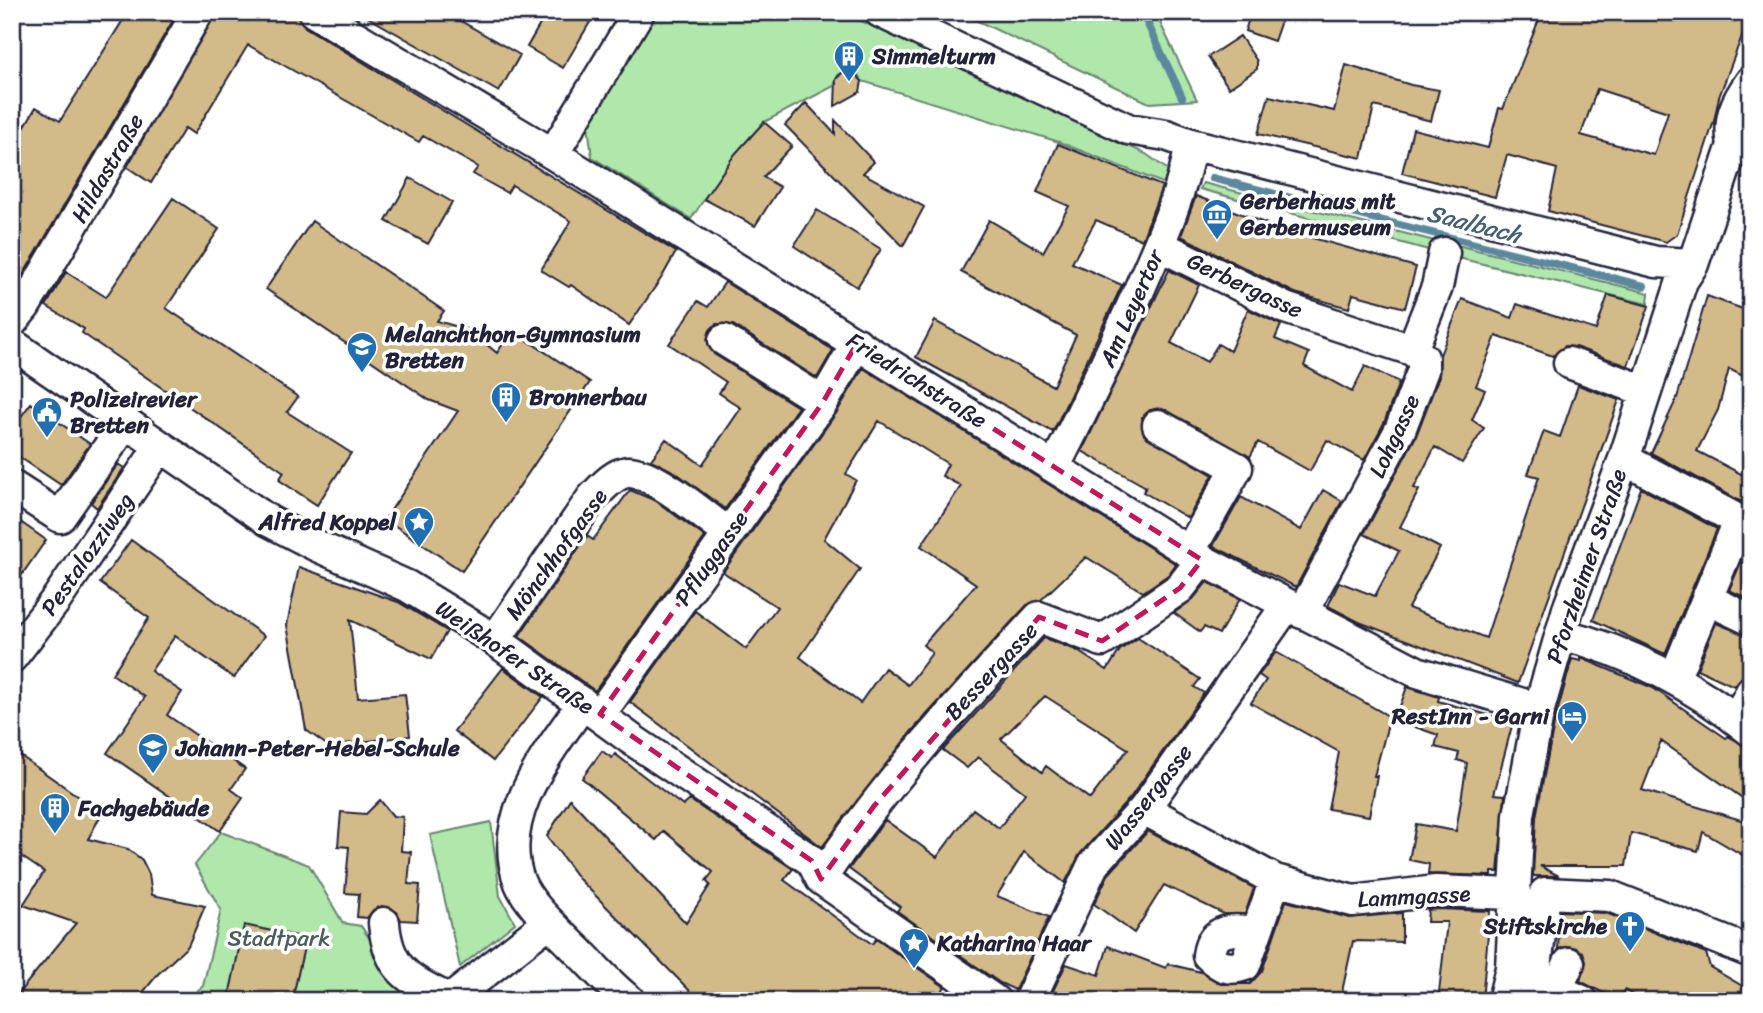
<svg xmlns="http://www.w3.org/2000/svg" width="1763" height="1013" viewBox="0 0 1763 1013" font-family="Sriracha,sans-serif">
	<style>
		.green { fill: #b0e7aa; stroke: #698472; stroke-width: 2 }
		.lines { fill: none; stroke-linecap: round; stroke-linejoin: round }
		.stream { stroke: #5b889e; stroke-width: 8 }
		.building { fill: #d3ba89; stroke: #22223b; stroke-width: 2; fill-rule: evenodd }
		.minor-casing { stroke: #22223b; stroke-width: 35 }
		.minor { stroke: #fff; stroke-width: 30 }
		.marked { fill: none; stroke: #c2185b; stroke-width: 5; stroke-dasharray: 14 9; stroke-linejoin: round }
		.labels { text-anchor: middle; stroke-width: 7; stroke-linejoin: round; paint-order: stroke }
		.poi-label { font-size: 23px; font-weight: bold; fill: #22223b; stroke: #fff; text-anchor: start }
		.street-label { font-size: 23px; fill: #22223b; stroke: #fff }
		.park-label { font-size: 23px; fill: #4d5d5c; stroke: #fff }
		.water-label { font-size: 24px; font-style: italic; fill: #435e75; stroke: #fff }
	</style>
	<rect width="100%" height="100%" fill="#fff"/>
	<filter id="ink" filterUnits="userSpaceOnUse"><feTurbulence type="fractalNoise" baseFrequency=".0143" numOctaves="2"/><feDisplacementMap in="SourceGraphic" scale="14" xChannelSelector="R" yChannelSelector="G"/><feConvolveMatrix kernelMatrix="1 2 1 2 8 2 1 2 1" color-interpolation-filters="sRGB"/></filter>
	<g filter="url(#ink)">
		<path class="green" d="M654,12H842L1146,154L1167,169L1170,186L1059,142L862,81L857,73L848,70L838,75L834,86L764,122L735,154L691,219L592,157L587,117Z
			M959,12H1155L1197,100L1149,103Z
			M1203,183L1439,242L1436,252L1200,189Z
			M1453,244L1649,293L1648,304L1450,256Z
			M491,822L500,896L515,923L460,967L430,835Z
			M221,832L309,865L343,923L361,926L411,1001H185L203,986L221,910L195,865Z"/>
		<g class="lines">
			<path class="stream" d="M1142,12L1182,97
				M1212,178L1644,286"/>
		</g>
		<path class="building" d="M128,12H178L16,287L12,285V126L22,131L36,107L60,121Z
			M215,12H297L305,27L676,252L662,277L629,325L571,285L569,287L541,270L571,221L512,185L507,193L473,174L478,167L423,136L419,142L248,45L194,134L185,128L151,183L127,167Z
			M359,12H445L520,55L499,92Z
			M547,12H596L563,68L527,47Z
			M1251,12H1284L1274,41L1245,31Z
			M1542,12H1751L1719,97L1714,121L1677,234L1666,242L1548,211L1557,169L1507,155L1495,197L1402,173L1413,129L1488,148L1499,108L1503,109ZM1597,89L1668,112L1654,155L1581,135Z
			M1240,36L1257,61V69L1229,88L1208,57Z
			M1346,65L1411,85L1439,90L1431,121L1374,106L1362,158L1258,134L1269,96L1334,111Z
			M851,70L862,81L860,92L835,106L836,79L844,71Z
			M806,103L835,134V120L874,162L863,173L924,207L903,246L785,125Z
			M764,122L792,146L763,177L780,187L755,226L704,199L735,154Z
			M1058,144L1162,186L1142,240L1096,220L1072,263L1122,285L1053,432L916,357L935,321L1053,386L1076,335L961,272L989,220L1043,252L1069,206L1037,192Z
			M410,178L452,202L428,244L386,221Z
			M1196,196L1277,228L1416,267L1405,308L1353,294L1349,308L1295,293L1181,236Z
			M173,198L219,229L166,308L298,397L287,412L351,453L317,505L279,480L284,472L82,333L84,329L46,306L66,272L106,297Z
			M817,210L881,249L857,287L794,246Z
			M312,221L444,311L437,321L469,330L497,353L512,330L590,382L462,571L385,519L458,411L429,400L266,289Z
			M1169,270L1199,285L1171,343L1207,362L1218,344L1230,351L1248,309L1281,325L1275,339L1309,353L1304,366L1352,392L1365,366L1399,382L1384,423L1364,460L1327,440L1310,471L1258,442L1250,457L1166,410H1150L1142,417L1144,435L1213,475L1188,518L1143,492L1146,487L1082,451Z
			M725,282L833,350L817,378L733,325L716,324L710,330L707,340L714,354L798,407L725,509L675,472L651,460L666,439L702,465L741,408L719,393L726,382L669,344L698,301L708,307Z
			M1608,295L1649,306L1628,366L1575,347L1565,346L1553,356L1496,336L1476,386L1485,390L1472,420L1484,428L1462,463L1435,447L1414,488L1419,490L1400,527L1440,548L1408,608L1486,638L1539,477L1528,474L1544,431L1560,437L1578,385L1619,400L1518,683L1359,622L1328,606L1339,582L1375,596L1399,551L1364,534L1416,436L1439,376L1440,355L1462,299L1512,318L1517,304L1596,330Z
			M1707,296L1751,312V380L1729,369L1718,410L1697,451L1751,479V507L1651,453L1677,398Z
			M863,368L1176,564L1168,575L1143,592L1086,557L1041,600L1027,605L911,732L822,847L630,702L695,611L746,649L777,607L723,572L837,412ZM879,421L948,464L942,476L961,486L921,546L976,584L923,645L932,653L908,685L885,668L860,703L800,657L860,569L824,539L856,480L846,474Z
			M31,403L90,444L61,485L12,452V429Z
			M118,464L124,468L97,508L91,503Z
			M1641,488L1717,529L1665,654L1593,620Z
			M630,490L656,501L705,537L595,691L519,636L587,536L593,540Z
			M1323,490L1342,501L1296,587L1213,546L1241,497L1301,530Z
			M12,516L46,540L12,589Z
			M131,540L264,636L234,678L175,636L151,671L182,692L167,715L245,769L231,789L243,798L220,831L107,753L145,697L112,674L149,618L100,583Z
			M1741,562L1751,568V600L1729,590Z
			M299,567L398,602L447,631L431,659L350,620L358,698L405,694L410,736L328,746L306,730L287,625Z
			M1207,582L1240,599L1219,634L1204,627L1200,632L1174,613L1193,599Z
			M1716,623L1751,637V675L1741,678L1734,686L1697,669Z
			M1044,638L1076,650L1107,670L1120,650L1138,638L1200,679L1194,687L1204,693L1130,798L1080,854L1065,883L1024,852L997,896L1049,917L1015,990L1000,983L897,911L900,907L849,869L885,820L937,857L973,809L999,828L1025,793L978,757L967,768L943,750ZM1045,696L1128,749L1090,799L1046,766L1042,772L1001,739Z
			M1276,652L1390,717L1374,776H1377L1369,816L1328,809L1339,752L1251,703L1266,680L1259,675Z
			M1581,658L1653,688L1726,738L1728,736L1751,748V804L1661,741L1642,790L1751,823V860L1703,832L1698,851L1631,833L1626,866H1540L1559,876H1533L1536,817L1554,724L1572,659L1581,661Z
			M503,668L543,697L493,761L454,731Z
			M1407,687L1439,697L1438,701L1513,722L1494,794L1505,795L1498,872H1492V876L1428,874L1429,864L1409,860L1416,824L1456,831L1467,763L1457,760L1459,753L1435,747L1438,735L1395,720Z
			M12,750L102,813L88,839L128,849L142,860L149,874L152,895L205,906L188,946L158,974L136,1001H12L76,923L23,905L44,872L12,850Z
			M602,751L612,758L615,754L683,806L690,800L793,869L784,880L872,944L876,939L945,987L934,1001H700L579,879L547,836L570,799L686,923L710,885L706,881L713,872L664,831L656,840L582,778Z
			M380,800L393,816L403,817L401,851L411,852L408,884L420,885L417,921L401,920L397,912L382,906L373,910L367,918L357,917L359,894L345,893L349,847L338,846L341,812L366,814Z
			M1148,831L1254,888L1245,914H1224L1164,885L1134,933L1094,904L1108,875Z
			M1286,901L1349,918L1402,913V942L1353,941L1340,1001H1048L1066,964L1099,975L1108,946L1166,968L1168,964L1201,972L1221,984H1250L1262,971Z
			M1437,909L1490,911L1482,1001H1438L1447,922H1427L1428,910Z
			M1560,911L1606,913L1706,953L1710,967L1751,991V1001H1643L1624,990L1619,1001L1580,981L1586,962L1583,952L1568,946L1558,949Z
			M244,925L306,938L292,1001H228Z"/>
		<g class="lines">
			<g class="minor-casing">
				<path id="minor" d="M314,12L553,154L1202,560L1417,672L1539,709
					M880,12L1128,129L1166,135L1191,144L1656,262L1693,264
					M1733,145C1728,119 1735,103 1751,81
					M553,154L639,12
					M1159,245L1285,308L1412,350L1423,358V370L1400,430L1302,613
					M12,322L25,306L198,12
					M724,340L823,402
					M12,344L269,521L315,545L407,586L495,640L631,739L812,861L821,879L995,1001
					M1412,350L1437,287L1444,253
					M1569,363L1646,391
					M1158,425L1237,468L1189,552
					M1624,459L1751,527
					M1055,466C1086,405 1116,344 1143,281C1163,236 1182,192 1191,144
					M12,486L60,517L125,424
					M1707,599L1751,620
					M1561,634C1631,652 1695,686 1751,731
					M495,640L592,498C601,489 613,474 627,472C653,470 707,518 729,534
					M12,657L56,600L159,448
					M1674,679L1739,521
					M583,703C549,752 494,818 520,883C530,906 555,927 572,945C591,963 609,985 630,1001
					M600,714L823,402L857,343
					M1737,719L1751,692
					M1144,809L1275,880L1353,901L1436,891L1513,894
					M821,879C884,784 962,700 1039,617L1102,641L1180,588L1202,560
					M384,923C388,971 410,980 450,1000L549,922
					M1256,934C1234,927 1212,928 1208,955C1220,967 1229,971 1245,965L1275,880
					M1557,989L1569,963
					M1029,1001L1093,865L1144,809L1287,605
					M1503,1001L1511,968L1519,815L1539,709L1568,609L1624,459L1682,281L1693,264L1733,145L1751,127
					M1582,1001L1553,988L1533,992L1545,893L1610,896L1751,952"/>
			</g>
			<use href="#minor" class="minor"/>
		</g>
	</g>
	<path class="marked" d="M857,343L1202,560L1180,588L1102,641L1039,617L874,806L821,879L812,861L600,714L823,402Z"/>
	<defs>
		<g id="building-pin" transform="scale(1.575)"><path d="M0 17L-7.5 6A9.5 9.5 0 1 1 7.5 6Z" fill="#1f6fb2" stroke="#fff"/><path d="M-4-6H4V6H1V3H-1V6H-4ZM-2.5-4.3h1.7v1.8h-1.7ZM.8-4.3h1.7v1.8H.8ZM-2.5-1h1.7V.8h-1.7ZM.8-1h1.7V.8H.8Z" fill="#fff"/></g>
		<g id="museum-pin" transform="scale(1.575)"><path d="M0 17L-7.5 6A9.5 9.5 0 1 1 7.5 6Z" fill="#1f6fb2" stroke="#fff"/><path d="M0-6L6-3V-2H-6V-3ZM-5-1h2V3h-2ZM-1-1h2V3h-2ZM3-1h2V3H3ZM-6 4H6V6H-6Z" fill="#fff"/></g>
		<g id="school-pin" transform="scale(1.575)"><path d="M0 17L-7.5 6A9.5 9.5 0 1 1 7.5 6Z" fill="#1f6fb2" stroke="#fff"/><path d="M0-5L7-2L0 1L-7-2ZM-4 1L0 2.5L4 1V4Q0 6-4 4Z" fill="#fff"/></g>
		<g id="civic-pin" transform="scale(1.575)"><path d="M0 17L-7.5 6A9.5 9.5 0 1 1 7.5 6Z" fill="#1f6fb2" stroke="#fff"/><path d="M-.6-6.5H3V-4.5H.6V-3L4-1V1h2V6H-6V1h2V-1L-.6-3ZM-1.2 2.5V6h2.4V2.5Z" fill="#fff"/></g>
		<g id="sight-pin" transform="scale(1.575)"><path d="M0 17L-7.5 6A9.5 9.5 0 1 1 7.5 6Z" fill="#1f6fb2" stroke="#fff"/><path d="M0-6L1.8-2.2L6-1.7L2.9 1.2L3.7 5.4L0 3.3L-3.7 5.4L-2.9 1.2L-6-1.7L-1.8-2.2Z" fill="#fff"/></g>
		<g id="hotel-pin" transform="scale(1.575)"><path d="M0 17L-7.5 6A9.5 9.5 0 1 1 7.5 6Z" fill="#1f6fb2" stroke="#fff"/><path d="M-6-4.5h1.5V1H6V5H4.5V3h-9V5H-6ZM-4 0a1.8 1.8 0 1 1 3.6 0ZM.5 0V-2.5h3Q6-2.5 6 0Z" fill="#fff"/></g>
		<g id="church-pin" transform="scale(1.575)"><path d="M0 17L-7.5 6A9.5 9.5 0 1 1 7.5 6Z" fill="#1f6fb2" stroke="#fff"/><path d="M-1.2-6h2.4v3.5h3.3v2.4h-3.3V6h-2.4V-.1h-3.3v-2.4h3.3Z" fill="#fff"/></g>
	</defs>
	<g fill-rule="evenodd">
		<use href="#building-pin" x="849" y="56"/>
		<use href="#museum-pin" x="1217" y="214"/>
		<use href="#school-pin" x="362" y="347"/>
		<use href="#building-pin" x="506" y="397"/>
		<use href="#civic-pin" x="47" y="412"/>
		<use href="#sight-pin" x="419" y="522"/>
		<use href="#hotel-pin" x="1572" y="716"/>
		<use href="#school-pin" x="153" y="748"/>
		<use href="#building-pin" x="55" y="808"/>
		<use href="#church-pin" x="1630" y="926"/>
		<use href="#sight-pin" x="914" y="943"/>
	</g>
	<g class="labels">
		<g class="poi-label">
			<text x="872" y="64">Simmelturm</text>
			<text x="1240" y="209">Gerberhaus mit<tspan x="1240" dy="26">Gerbermuseum</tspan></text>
			<text x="385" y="342">Melanchthon-Gymnasium<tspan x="385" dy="26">Bretten</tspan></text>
			<text x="529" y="405">Bronnerbau</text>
			<text x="70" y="407">Polizeirevier<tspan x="70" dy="26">Bretten</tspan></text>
			<text x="396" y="530" text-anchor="end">Alfred Koppel</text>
			<text x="1549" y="724" text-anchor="end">RestInn - Garni</text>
			<text x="176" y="756">Johann-Peter-Hebel-Schule</text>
			<text x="78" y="816">Fachgebäude</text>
			<text x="1607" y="934" text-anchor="end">Stiftskirche</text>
			<text x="937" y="951">Katharina Haar</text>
		</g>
		<g class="street-label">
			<text transform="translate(107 168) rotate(-60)" y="8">Hildastraße</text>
			<text transform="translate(1245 285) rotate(25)" y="8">Gerbergasse</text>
			<text transform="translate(1131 308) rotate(-66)" y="8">Am Leyertor</text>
			<text transform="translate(917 380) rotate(32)" y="8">Friedrichstraße</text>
			<text transform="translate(1394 436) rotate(-65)" y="8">Lohgasse</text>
			<text transform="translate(87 554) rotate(-55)" y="8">Pestalozziweg</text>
			<text transform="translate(556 554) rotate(-54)" y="8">Mönchhofgasse</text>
			<text transform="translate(711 558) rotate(-55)" y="8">Pfluggasse</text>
			<text transform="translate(1586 566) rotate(-71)" y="8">Pforzheimer Straße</text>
			<text transform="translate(515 657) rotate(34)" y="8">Weißhofer Straße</text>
			<text transform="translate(991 671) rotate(-47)" y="8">Bessergasse</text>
			<text transform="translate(1148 797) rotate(-52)" y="8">Wassergasse</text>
			<text transform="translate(1414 896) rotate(-3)" y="8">Lammgasse</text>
		</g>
		<g class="park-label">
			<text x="279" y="946">Stadtpark</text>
		</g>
		<g class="water-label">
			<text transform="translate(1474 224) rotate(14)" y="8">Saalbach</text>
		</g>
	</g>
	<rect width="1763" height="1013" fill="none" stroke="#fff" stroke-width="42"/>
	<rect x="21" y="21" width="1721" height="971" fill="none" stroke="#22223b" stroke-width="2.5" filter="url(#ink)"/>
</svg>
